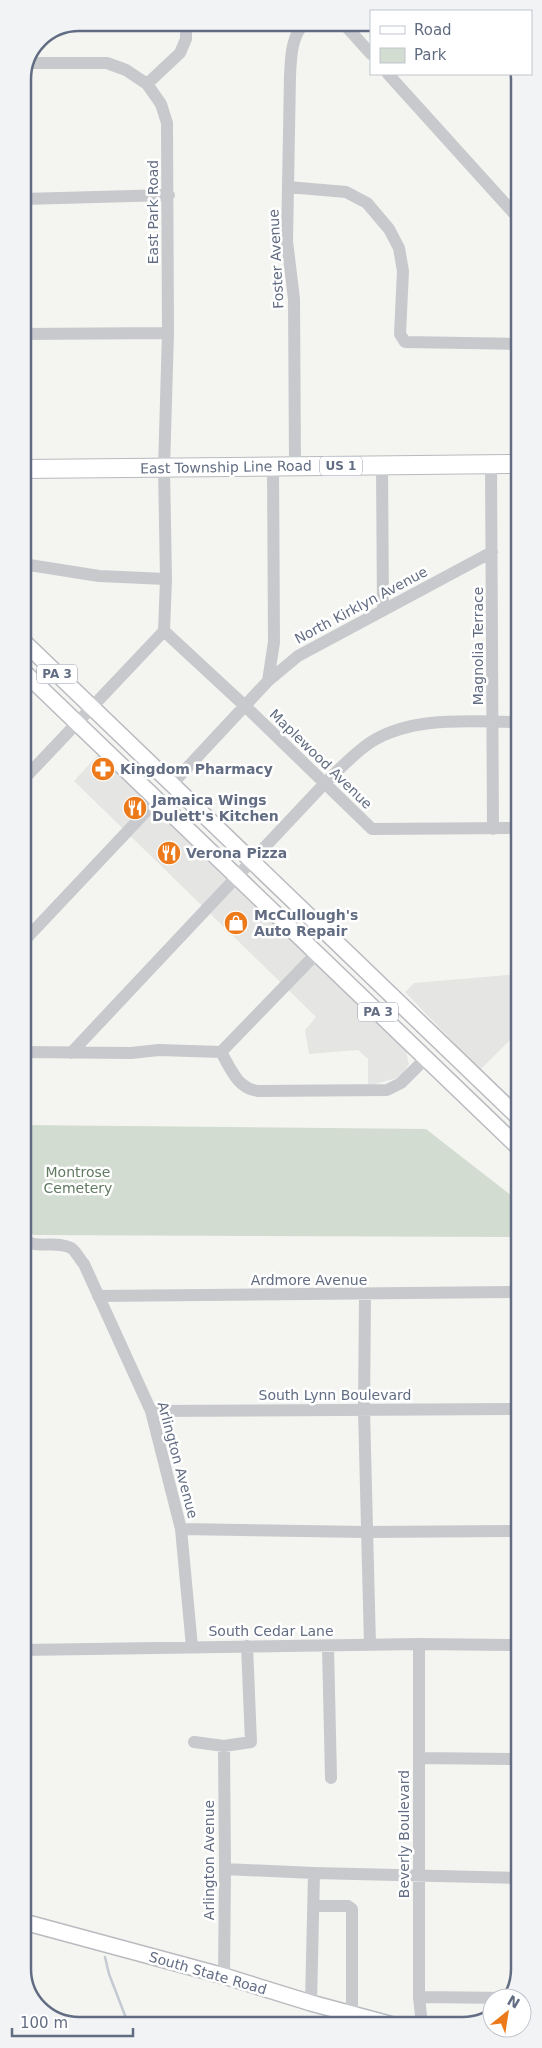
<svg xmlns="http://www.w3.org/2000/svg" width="542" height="2048" viewBox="0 0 542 2048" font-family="'DejaVu Sans',sans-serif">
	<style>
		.built { fill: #e5e5e4 }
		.green { fill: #d3dcd1 }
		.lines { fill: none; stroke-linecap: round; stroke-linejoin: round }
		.stream { stroke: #c4cad1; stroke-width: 2.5 }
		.major-casing { stroke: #b9bbc0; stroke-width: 18 }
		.highway-casing { stroke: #b9babe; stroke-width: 20 }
		.minor { stroke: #c7c9cd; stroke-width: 12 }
		.major { stroke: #fff; stroke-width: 15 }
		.highway { stroke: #fff; stroke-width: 18 }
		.labels { text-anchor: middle; stroke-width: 5; stroke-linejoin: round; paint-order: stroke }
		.shield { fill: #fff; stroke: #9199a8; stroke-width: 1 }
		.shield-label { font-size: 12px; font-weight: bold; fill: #626d83 }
		.street-label { font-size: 14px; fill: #626d83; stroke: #fff }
		.poi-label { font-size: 14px; font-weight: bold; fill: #626d83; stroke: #fff; text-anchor: start }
		.park-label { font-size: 14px; fill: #617a62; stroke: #fff }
		.rim { fill: none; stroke: #626d83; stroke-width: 2.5 }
	</style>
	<rect width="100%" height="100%" fill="#f4f5f0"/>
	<path class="built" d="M98,755L405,1047L409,1064L401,1077L368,1086V1059L358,1050L309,1054L305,1030L316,1017L74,781Z
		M519,974V1031L480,1070L405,992L414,983Z
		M23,1657H31L23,1729Z
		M24,1972L52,2012V2016L42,2011L24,1980Z"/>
	<path class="green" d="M23,1125L426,1129L517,1200L519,1237L34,1235L25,1230L23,1227Z
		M23,1299L29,1312L23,1336Z"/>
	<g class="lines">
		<path class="stream" d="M105,1957L109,1974L126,2018L125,2025"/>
		<g class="major-casing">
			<path id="major" d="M23,641L519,1118
				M23,671L519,1148
				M24,1922L224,1976L311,2003L393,2025"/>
		</g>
		<g class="highway-casing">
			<path id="highway" d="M23,469L519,464"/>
		</g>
		<path class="minor" d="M343,23L371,54
			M388,74L519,219
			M147,84L180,53L186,39V23
			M288,187L346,192L367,203L389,229L399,248L403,271L400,334L405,342L519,344
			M23,199L169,195
			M23,334L168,333
			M517,344V464
			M491,464L493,829
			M382,465L383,610
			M295,466L294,299L287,241L290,76C291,57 291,38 304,23
			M23,564L99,576L166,579
			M164,631L245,706L372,829L519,828
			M268,681L274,642L273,466
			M23,780L164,631L166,579L164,468L168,333L167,123L161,104L147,84L126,70L107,63H29
			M172,784L268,681L298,656L492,552
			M23,942L157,800
			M23,1052L131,1053L159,1050L221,1052L317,953
			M221,1052C231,1069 237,1088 258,1091L387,1090L401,1083L426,1058
			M71,1053L325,783C340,769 354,753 371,742C414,715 471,722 519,722
			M23,1239C36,1250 57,1240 71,1248C76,1251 80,1260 84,1264L151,1411L181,1529L192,1647
			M365,1294L364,1410L370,1645
			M98,1296L519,1292
			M151,1411L519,1409
			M181,1529L366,1532L519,1531
			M419,1644V1997L422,2025
			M328,1647L331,1778
			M23,1650L419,1644L519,1645
			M194,1742L224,1746L251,1742L247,1646
			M420,1758L519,1759
			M225,1869L314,1873L519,1878
			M313,1906H348L352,1909V2014
			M224,1976L225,1869L224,1746
			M419,1997L509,1998
			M311,2003L314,1873"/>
		<use href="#major" class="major"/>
		<use href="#highway" class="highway"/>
	</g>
	<defs>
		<g id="pharmacy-disc" transform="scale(1.25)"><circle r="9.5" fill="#ec7a1a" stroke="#fff"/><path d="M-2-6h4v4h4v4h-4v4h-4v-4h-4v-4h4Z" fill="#fff"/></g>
		<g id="restaurant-disc" transform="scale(1.25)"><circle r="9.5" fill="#ec7a1a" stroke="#fff"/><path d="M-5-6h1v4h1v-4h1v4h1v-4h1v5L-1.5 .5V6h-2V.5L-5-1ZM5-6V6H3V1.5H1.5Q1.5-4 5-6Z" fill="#fff"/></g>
		<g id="shop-disc" transform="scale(1.25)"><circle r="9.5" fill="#ec7a1a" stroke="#fff"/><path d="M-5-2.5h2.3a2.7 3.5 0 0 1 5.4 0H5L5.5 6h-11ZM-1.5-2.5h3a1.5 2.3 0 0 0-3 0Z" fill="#fff"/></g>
	</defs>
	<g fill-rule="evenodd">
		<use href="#pharmacy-disc" x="103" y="769"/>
		<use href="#restaurant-disc" x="135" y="808"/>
		<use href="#restaurant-disc" x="169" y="853"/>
		<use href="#shop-disc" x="236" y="923"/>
	</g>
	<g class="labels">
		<g class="shield">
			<rect x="320" y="456.5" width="42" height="19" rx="4"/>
			<rect x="37" y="664.5" width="40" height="19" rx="4"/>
			<rect x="358" y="1002.5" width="40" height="19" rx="4"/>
		</g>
		<g class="shield-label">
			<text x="341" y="470">US 1</text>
			<text x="57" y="678">PA 3</text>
			<text x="378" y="1016">PA 3</text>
		</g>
		<g class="street-label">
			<text transform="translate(153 212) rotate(-90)" y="5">East Park Road</text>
			<text transform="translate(276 259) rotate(-93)" y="5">Foster Avenue</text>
			<text transform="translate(226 467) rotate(-1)" y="5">East Township Line Road</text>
			<text transform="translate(361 605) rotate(-28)" y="5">North Kirklyn Avenue</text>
			<text transform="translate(478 646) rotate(-90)" y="5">Magnolia Terrace</text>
			<text transform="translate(321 759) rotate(44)" y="5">Maplewood Avenue</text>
			<text x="309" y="1285">Ardmore Avenue</text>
			<text x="335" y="1400">South Lynn Boulevard</text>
			<text transform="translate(178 1460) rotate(75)" y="5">Arlington Avenue</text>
			<text x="271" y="1636">South Cedar Lane</text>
			<text transform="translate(404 1834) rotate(-90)" y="5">Beverly Boulevard</text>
			<text transform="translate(209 1860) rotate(-90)" y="5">Arlington Avenue</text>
			<text transform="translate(208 1973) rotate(16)" y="5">South State Road</text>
		</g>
		<g class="poi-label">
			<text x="120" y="774">Kingdom Pharmacy</text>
			<text x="152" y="805">Jamaica Wings<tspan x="152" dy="16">Dulett's Kitchen</tspan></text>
			<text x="186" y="858">Verona Pizza</text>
			<text x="254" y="920">McCullough's<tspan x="254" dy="16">Auto Repair</tspan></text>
		</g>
		<g class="park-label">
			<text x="78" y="1177">Montrose<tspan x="78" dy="16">Cemetery</tspan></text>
		</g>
	</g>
	<path d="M0 0H542V2048H0ZM79 31H463A48 48 0 0 1 511 79V1969A48 48 0 0 1 463 2017H79A48 48 0 0 1 31 1969V79A48 48 0 0 1 79 31Z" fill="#f2f3f5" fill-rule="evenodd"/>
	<path class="rim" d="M79 31H463A48 48 0 0 1 511 79V1969A48 48 0 0 1 463 2017H79A48 48 0 0 1 31 1969V79A48 48 0 0 1 79 31Z"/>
	<rect x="370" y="10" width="162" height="65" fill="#ffffff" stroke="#c0c5cd"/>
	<rect x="380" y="26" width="25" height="8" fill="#ffffff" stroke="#c0c5cd"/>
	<text x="414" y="35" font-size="15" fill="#626d83">Road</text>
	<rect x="380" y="48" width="25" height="15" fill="#d3dcd1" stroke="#c0c5cd"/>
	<text x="414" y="60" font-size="15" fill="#626d83">Park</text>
	<g transform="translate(507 2013) rotate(30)"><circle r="24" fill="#ffffff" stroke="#c0c5cd"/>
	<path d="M0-4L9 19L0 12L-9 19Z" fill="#ec7a1a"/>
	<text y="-8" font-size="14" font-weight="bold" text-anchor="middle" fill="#626d83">N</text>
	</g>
	<path d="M12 2028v8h121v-8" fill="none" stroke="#626d83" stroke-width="2.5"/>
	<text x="20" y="2028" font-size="15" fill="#626d83" stroke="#ffffff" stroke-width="4" paint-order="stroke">100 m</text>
</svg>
